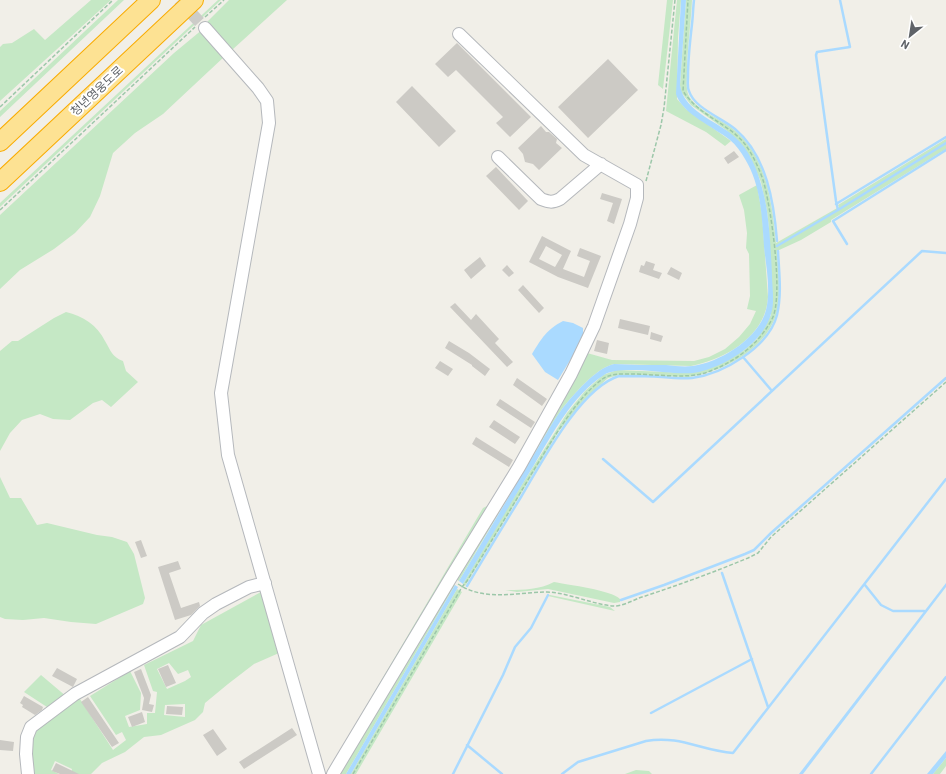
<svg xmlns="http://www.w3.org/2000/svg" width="946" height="774" viewBox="0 0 946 774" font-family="Barlow,'Noto Sans KR',sans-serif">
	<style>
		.green { fill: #c5e8c5; fill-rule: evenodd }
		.water { fill: #aadaff }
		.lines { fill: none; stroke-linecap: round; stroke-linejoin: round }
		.stream { stroke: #aadaff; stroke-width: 2.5 }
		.building { fill: #cccac5; fill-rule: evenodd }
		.minor-tunnel { stroke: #ccccc8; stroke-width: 12; stroke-dasharray: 12 6; stroke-linecap: butt }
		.minor-casing { stroke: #b5b8bc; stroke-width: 14 }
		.highway-casing { stroke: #f9ab00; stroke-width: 20 }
		.path { stroke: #9cc7a9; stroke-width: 1.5; stroke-dasharray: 4 2; stroke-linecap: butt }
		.minor { stroke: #fff; stroke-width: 12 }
		.highway { stroke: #fde293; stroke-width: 18 }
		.labels { text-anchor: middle; stroke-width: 4; stroke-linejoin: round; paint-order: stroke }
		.street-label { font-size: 12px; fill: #5f6368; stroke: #fff }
	</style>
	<rect width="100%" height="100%" fill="#f1efe8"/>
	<path class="green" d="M91,0H111L0,101V47L3,44L12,43L34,29L45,40Z
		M118,0H124L0,117V111Z
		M218,0H221L0,207V203Z
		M229,0H287L232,50L207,22Z
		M667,0H673L663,89L658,85Z
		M677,0H681L678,38L677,99L686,109L731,141L725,146L706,132L666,111Z
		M686,0H692C691,24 687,48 687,73C687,80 686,87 688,94C694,109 721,119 733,129C767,156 772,203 776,243L839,207L838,205L946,139V149L831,220V222L801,240L777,251C778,271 782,295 776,315C765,350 722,372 689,377L619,375L608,378L598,387L584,400L559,431L465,586L463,584L506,510L567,413L585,391L595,382L603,375L617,370L690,373L708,368L743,351L756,340L771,315L769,229L767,211L761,182L750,157L726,130L691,105L681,92L680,85Z
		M203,29L225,56L163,114L135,133L113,153L100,196L90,217L75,233L54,249L20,270L0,289V215L174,53Z
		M757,185L762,214L768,297C766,336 726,359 691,366L614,364C596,368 574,394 562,409C550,426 540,445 529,463C505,502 482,542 459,581L454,578L587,353L612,360L694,361L709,357L725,349L739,337L750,324L756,311L747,309L750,296L749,254L746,248L747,233L744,210L739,195Z
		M66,312C83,316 97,325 105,341C111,351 112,357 123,361L126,371L138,382L111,407L102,400L93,403L70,420L53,419L40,414L22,420L10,433L0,451V351L12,341H18L54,318Z
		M0,477L10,498H21L37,525L47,523L97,535L112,537L127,542L134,554L145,598L143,604L96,624L71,622L44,618L23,620L5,619L0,617Z
		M493,503L330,774H323L321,770L326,774L483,508Z
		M554,582C569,585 611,590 620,599V602L614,603L548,589L517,592L505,590C522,590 539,590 554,582Z
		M452,583L455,585L346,774H338Z
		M457,589L462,592L356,774H351Z
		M261,592L279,653L254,664L228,684L205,703L203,712L195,720L161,735L144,737L125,752L102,763L91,774H71L72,769L55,761L51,770L59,774H30L33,727L78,696L113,750L126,740L122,732L116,735L90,696L130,671L141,693L140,710L125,716L129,727L147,724V713H155L157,692L153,691L144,665L193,641L201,625ZM169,663L178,674L188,670L191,677L185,681L167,689L157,669ZM185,704V717L164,715L165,705Z
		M550,595L610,607L615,611L548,596Z
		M41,675L67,697L50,709L24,692Z
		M946,758V766L940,774H933Z
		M636,770L649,771L652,774H625Z"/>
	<path class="water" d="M681,0H686L680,85C684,114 723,122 740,142C756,160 763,187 767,211C770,232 771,254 772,275C772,287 775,302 771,314C763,343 727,365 699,372C691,374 682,373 674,373C656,372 618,366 604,375C572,396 553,433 534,465C510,504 487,544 463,584L459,581C483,541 506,501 530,461C541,444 550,425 562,409C574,394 596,368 614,364C631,365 649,365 666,365C674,366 684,367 693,366C721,362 759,338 766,310C771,290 766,266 764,247C762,217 761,185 745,159C741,152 736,145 730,140C714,127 682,114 676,94Z
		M563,321L573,323L583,328V339L558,380L545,372L532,354C542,338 546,330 563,321Z
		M946,583V587L803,774H799Z
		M455,585L458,587L457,589L351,774H346Z
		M946,751V758L933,774H927Z"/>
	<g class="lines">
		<path class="stream" d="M694,0C693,8 693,16 692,24C690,42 688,58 688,76C688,81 687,87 689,91C694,108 722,118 735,129C767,156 774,203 777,241
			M836,204L946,137
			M838,210L836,201L816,55L817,52L850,47L840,0
			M847,244L833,221L946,150
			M777,246L838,210L946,143
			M743,357L772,391
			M603,459L653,502L922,251L946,253
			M722,573L768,707
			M865,585L881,605L893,611H924
			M467,586C485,556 503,526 521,497C542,462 580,388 619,376C633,376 648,376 662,377C672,378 683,379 692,378C723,374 769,347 777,315C782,294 779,272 778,251
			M621,600L664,585L745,554L754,550L771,533L946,378
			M651,713L752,659
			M467,745L502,774
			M453,774L503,675L515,647L531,628L548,595
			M562,774L578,762L646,741C680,735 702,751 733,753L946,479
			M871,774L946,677"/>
	</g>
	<path class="building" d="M457,43L531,117L510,137L496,123L503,117L456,70L448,77L435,64Z
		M608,59L638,90L588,138L558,107Z
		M412,86L456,131L439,147L396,102Z
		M541,126L546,132H549L557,139L556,143L562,148L539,170L533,164L525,162L523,154L518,148Z
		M734,151L739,157L728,164L724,158Z
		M496,167L528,201L519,210L486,176Z
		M602,193L622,199L614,224L607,221L613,203L600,199Z
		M542,236L571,251L563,269L584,277L590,261L577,256L580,248L601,256L588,288L558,277L529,262ZM546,246L562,255L555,267L539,259Z
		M480,257L486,266L471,279L464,270Z
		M646,261L655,264L653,270L662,273L659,279L639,272L641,265L644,266Z
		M507,265L514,273L509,277L502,270Z
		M671,267L682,273L679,280L667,274Z
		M523,285L544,308L539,313L518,290Z
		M455,303L471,320L476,314L499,339L495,343L513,362L507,367L450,307Z
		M620,319L650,326L648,335L618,328Z
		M651,332L663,336L661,342L650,339Z
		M597,340L609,343L607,354L594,351Z
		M449,341L469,353L490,369L485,376L472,366V365L445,348Z
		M440,361L453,369L448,376L435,368Z
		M517,378L547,399L542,406L513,385Z
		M500,399L535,422L531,428L496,405Z
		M494,420L520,437L515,444L489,427Z
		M476,437L513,460L509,467L472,444Z
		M141,540L147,556L141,558L135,542Z
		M178,561L181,569L169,573L181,608L199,602L200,606L191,615L175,620L158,567Z
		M168,665L176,683L166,687L158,669Z
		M57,668L77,679L73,687L52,676Z
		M141,669L151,695L149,704L154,705L152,712L142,710L144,698L134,672Z
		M24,696L43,707L42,710L35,715L22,707L23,705L20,703Z
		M88,697L119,743L112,747L81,702Z
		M167,706L183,707L182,715L166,714Z
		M142,712L145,722L132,727L128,717Z
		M292,728L297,735L244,769L239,762Z
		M213,729L227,749L217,756L203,735Z
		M0,740L14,742L13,751L0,750Z
		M56,763L79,774H60L52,771Z"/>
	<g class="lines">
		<path class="minor-tunnel" d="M179,0L205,28"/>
		<g class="minor-casing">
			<path id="minor" d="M205,28L258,88L267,101L269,123L221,393L228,455L319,774
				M498,157L541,199C549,202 552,203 560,199L601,164
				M28,774L26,754L27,737L31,727L75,694L180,637L203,613L216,604L249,587L265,583
				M333,774L450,579L519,467L571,374L594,326L630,224L637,198V185L584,155L459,34"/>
		</g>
		<g class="highway-casing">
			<path id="highway" d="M0,142L151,0
				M0,182L194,0"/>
		</g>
		<path class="path" d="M205,17L224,0
			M0,107L113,0
			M646,181L661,125L664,108L675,0
			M0,210L195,27
			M458,584C485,602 517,592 547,592C570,593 591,604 613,606C620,607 632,601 639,598C676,586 712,573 748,558L758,553L771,537L946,382
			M353,774L462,587L467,581C489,545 511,509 532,473C550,444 576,397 604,378C613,373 622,374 632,374C653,374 686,379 705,373C733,363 758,346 772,319C784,297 771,206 763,180C759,168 752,153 744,143C741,139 737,136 734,133C716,119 696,111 683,91L688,0"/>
		<use href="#minor" class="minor"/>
		<use href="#highway" class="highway"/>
	</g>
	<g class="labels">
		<g class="street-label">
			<text transform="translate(97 91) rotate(-43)" y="4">청년영웅도로</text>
		</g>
	</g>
	<g transform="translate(910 36) rotate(210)" stroke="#ffffff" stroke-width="3" paint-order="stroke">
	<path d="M0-3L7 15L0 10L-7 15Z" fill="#5f6368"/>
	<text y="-6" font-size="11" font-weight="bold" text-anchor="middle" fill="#5f6368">N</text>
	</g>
</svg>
